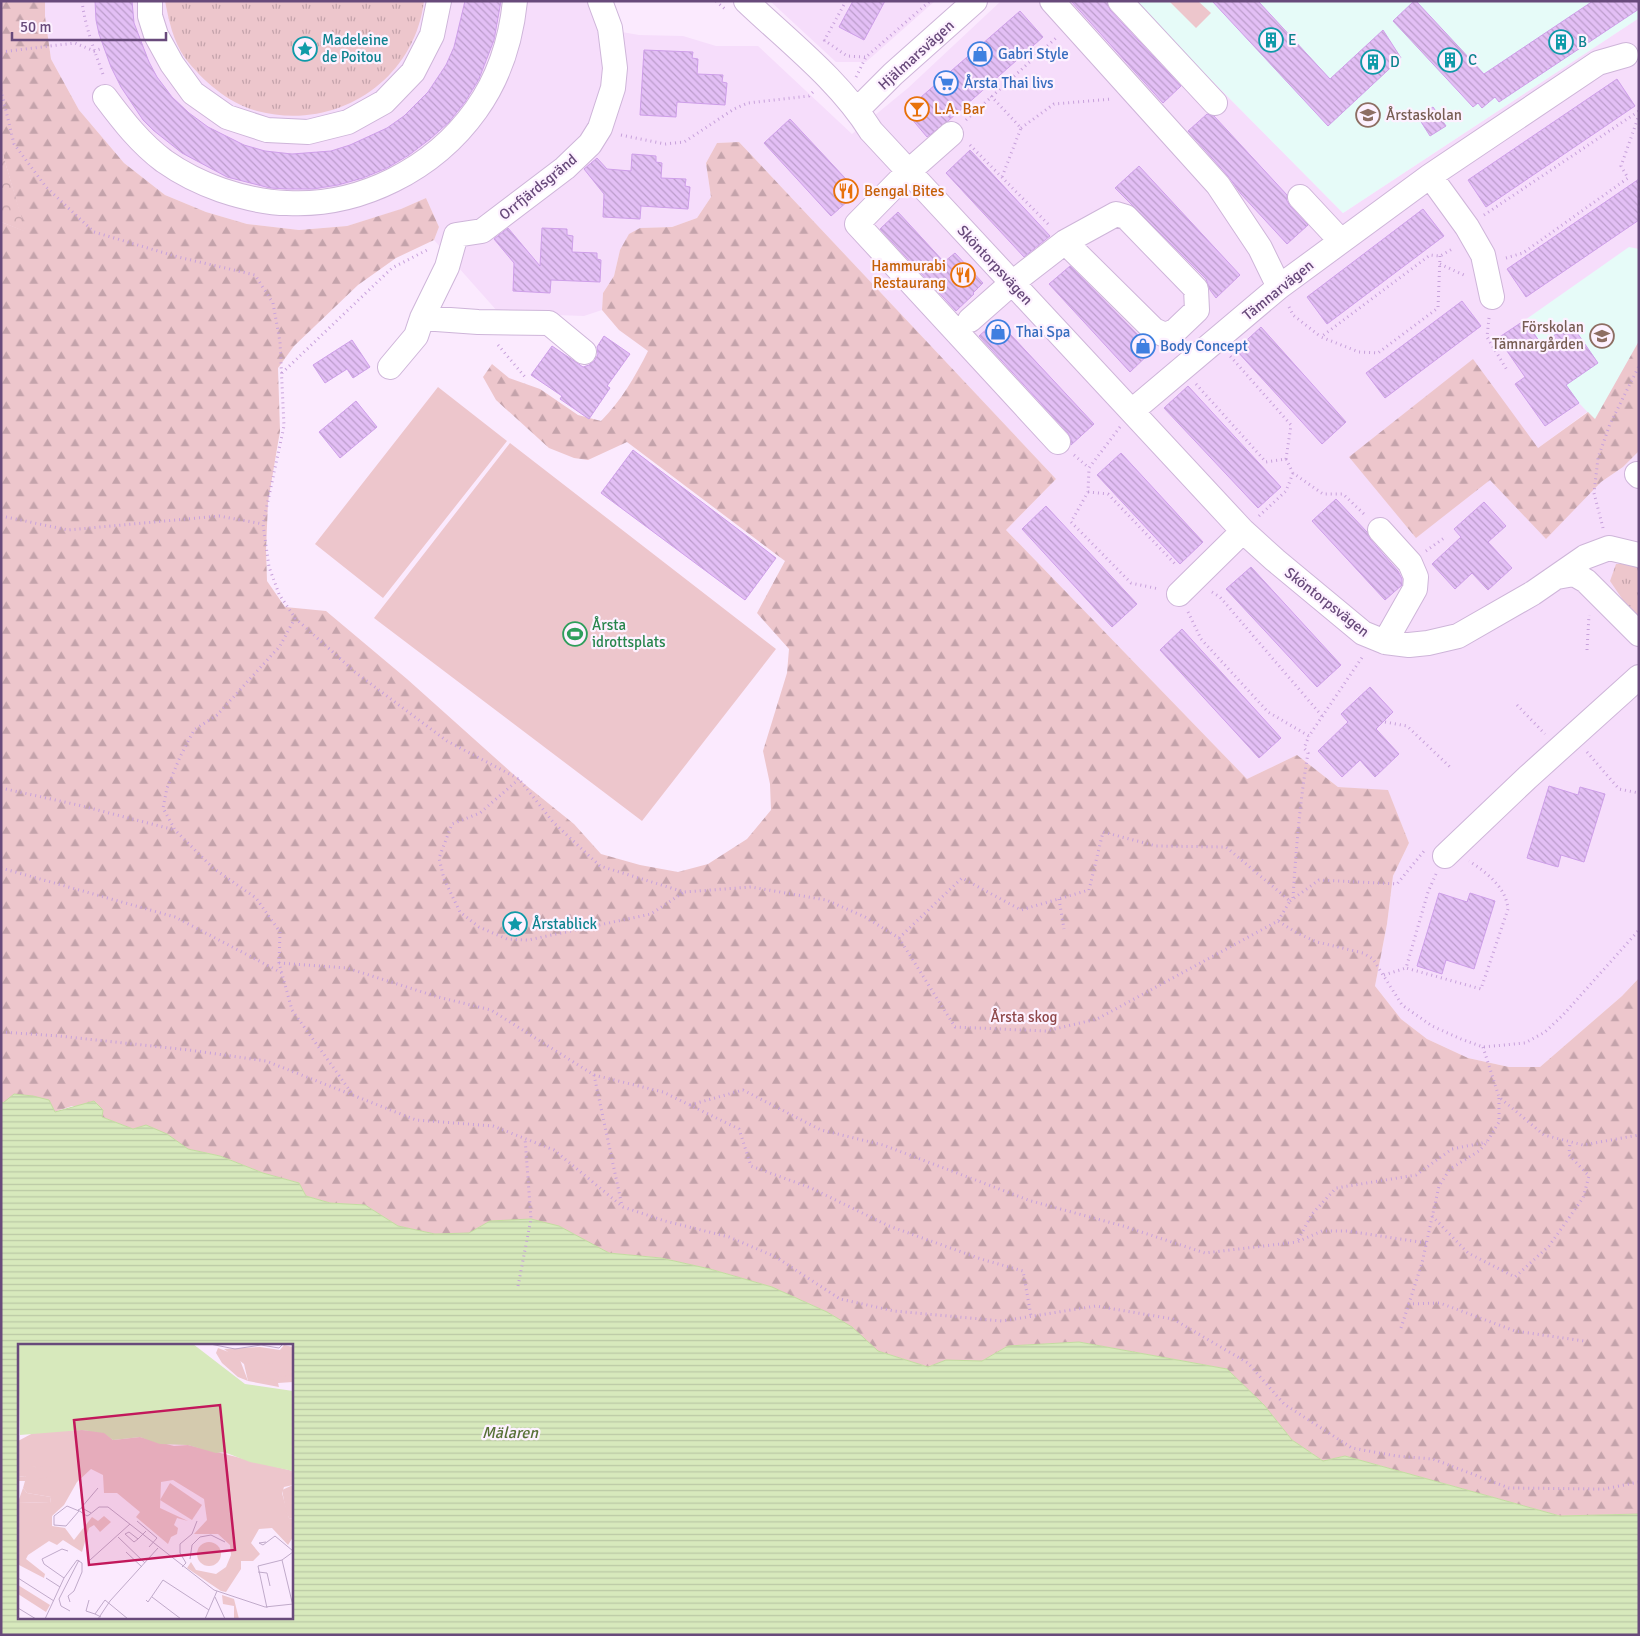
<svg xmlns="http://www.w3.org/2000/svg" width="1640" height="1636" viewBox="0 0 1640 1636" font-family="Signika,sans-serif">
	<style>
		.residential { fill: #f6ddfb }
		.education { fill: #e6fbf8 }
		.grass { fill: url(#grass-tufts) }
		.forest { fill: url(#forest-firs) }
		.park { fill: url(#park-crowns) }
		.pitch { fill: #edc6cc }
		.water { fill: url(#water-rules); stroke: #c4dca1; fill-rule: evenodd }
		.building { fill: url(#building-back-hatch); stroke: #ce9fe9 }
		.lines { fill: none; stroke-linecap: round; stroke-linejoin: round }
		.minor-casing { stroke: #ceb5d9; stroke-width: 26 }
		.path { stroke: #c7a1db; stroke-width: 3; stroke-dasharray: 1 4; stroke-linecap: butt }
		.minor { stroke: #fff; stroke-width: 24 }
		.labels { text-anchor: middle; stroke-width: 4.5; stroke-linejoin: round; paint-order: stroke }
		.culture-label { font-size: 15px; fill: #0d838f; stroke: #fdf1ff; text-anchor: start }
		.shop-label { font-size: 15px; fill: #366cbe; stroke: #fdf1ff; text-anchor: start }
		.street-label { font-size: 15px; fill: #684a7b; stroke: #fdf1ff }
		.food-label { font-size: 15px; fill: #c56008; stroke: #fdf1ff; text-anchor: start }
		.education-label { font-size: 15px; fill: #785e54; stroke: #fdf1ff; text-anchor: start }
		.leisure-label { font-size: 15px; fill: #27864d; stroke: #fdf1ff; text-anchor: start }
		.park-label { font-size: 15px; fill: #8e4749; stroke: #fdf1ff }
		.water-label { font-size: 16px; font-style: italic; fill: #587137; stroke: #fdf1ff }
		.inset-road { fill: none; stroke: #c0aaca; stroke-width: 1 }
		.view { fill: #c2185b; fill-opacity: 0.15; stroke: #c2185b; stroke-width: 2.5 }
		.inset-edge { fill: none; stroke: #684a7b; stroke-width: 2.5 }
	</style>
	<defs>
		<pattern id="grass-tufts" width="24" height="20" patternUnits="userSpaceOnUse" patternTransform="scale(1.25)"><rect width="24" height="20" fill="#edc6cc"/><path d="M3 7l-1-3M5 7V3M7 7l1-3M15 17l-1-3M17 17v-4M19 17l1-3" fill="none" stroke="#c4a3ab"/></pattern>
		<pattern id="forest-firs" width="22" height="20" patternUnits="userSpaceOnUse" patternTransform="scale(1.25)"><rect width="22" height="20" fill="#edc6cc"/><path d="M5 1l3.5 6h-7zM16 11l3.5 6h-7z" fill="#c4a3ab"/></pattern>
		<pattern id="park-crowns" width="20" height="18" patternUnits="userSpaceOnUse" patternTransform="scale(1.25)"><rect width="20" height="18" fill="#edc6cc"/><path d="M2 6a3 3 0 1 1 6 0M12 15a3 3 0 1 1 6 0" fill="none" stroke="#c4a3ab"/></pattern>
		<pattern id="water-rules" width="6" height="5" patternUnits="userSpaceOnUse" patternTransform="scale(1.25)"><rect width="6" height="5" fill="#d7e9bc"/><path d="M0 2.5h6" fill="none" stroke="#bbc9a5"/></pattern>
		<pattern id="building-back-hatch" width="6" height="6" patternUnits="userSpaceOnUse" patternTransform="scale(1.25)"><rect width="6" height="6" fill="#e3bff5"/><path d="M-1 5l2 2M0 0l6 6M5-1l2 2" fill="none" stroke="#bc9dcb"/></pattern>
	</defs>
	<rect width="100%" height="100%" fill="#fbeafe"/>
	<path class="residential" d="M45,1H587L604,29L639,35L683,36L716,46H758L852,134L908,88L1001,1H1133L1343,213L1639,18V341L1595,420L1587,412L1538,448L1490,480L1601,482L1623,467L1639,451V978L1622,996L1540,1067H1509L1468,1058L1427,1039L1401,1019L1375,986L1387,924L1393,876L1409,843L1388,791L1338,787L1297,755L1247,779L1006,530L1056,479L739,142L717,143L706,163L711,197L697,218L672,227L640,228L620,250L614,276L603,293L602,310L584,316L527,314L498,312L434,240L439,227L426,198L399,210L347,226L299,230L247,224L206,212L165,195L124,163L79,110L51,59L45,16Z
		M770,1H935L866,62H836Z"/>
	<path class="education" d="M1133,1H1639V18L1343,213Z
		M1629,247L1639,249V341L1595,420L1579,403L1545,426L1538,417L1564,399L1542,344L1525,320Z"/>
	<path class="grass" d="M165,1H424C414,82 335,132 257,111C228,103 203,81 185,58C173,41 169,21 165,1Z
		M1616,564H1628L1639,568V618L1627,606L1610,581Z"/>
	<path class="forest" d="M1,1H45V16L51,59L79,110L124,163L165,195L206,212L247,224L299,230L347,226L401,209L426,198L439,227L434,240L396,258L358,285L294,346L278,368L280,431L268,502L266,550L267,581L285,607L326,611L407,679L522,782L574,824L601,854L640,865L678,872L708,864L747,839L771,810L770,784L763,751L787,673L789,649L757,613L785,561L627,442L588,460L574,458L549,448L496,400L483,377L492,364L509,378L540,389L578,415L601,421C621,401 635,377 648,351L619,330L602,310L603,293L614,276L620,250L629,234L640,228L672,227L697,218L711,197L706,163L717,143L739,142L1056,479L1006,530L1247,779L1297,755L1338,787L1388,790L1409,843L1393,876L1387,924L1375,986L1401,1019L1427,1039L1468,1058L1509,1067H1540L1622,996L1639,978V1514L1560,1516L1345,1456L1323,1461L1292,1440L1264,1405L1227,1369L1079,1342L1008,1346L982,1361L946,1360L928,1367L878,1351L852,1327L827,1312L772,1287L710,1269L661,1258L609,1253L559,1226L490,1221L469,1233L435,1234L398,1226L365,1205L330,1203L306,1196L299,1183L263,1173L220,1156L188,1149L167,1134L133,1129L102,1117L103,1110L72,1106L54,1112L3,1103L1,1101V222L25,231L1,148Z
		M1639,341V451L1623,467L1601,482L1546,539L1490,480L1416,538L1349,457L1473,359L1538,448L1588,412L1595,419Z"/>
	<path class="park" d="M1,148L26,232L1,222Z"/>
	<path class="pitch" d="M1169,1H1198L1211,13L1196,28Z
		M438,387L507,441L383,598L315,544Z
		M510,443L776,649L642,821L374,618Z"/>
	<path class="water" d="M14,1094L33,1096L49,1100L55,1112L94,1101L103,1110L102,1117L133,1129L146,1125L167,1134L188,1149L220,1156L263,1173L299,1183L306,1196L330,1203L365,1205L398,1226L435,1234L469,1233L490,1221L531,1219L559,1226L609,1253L661,1258L710,1269L772,1287L827,1312L852,1327L878,1351L928,1367L946,1360L982,1361L1008,1346L1079,1342L1227,1369L1264,1405L1292,1440L1323,1461L1345,1456L1560,1516L1639,1514V1635H1V1101L3,1103ZM19,1345H291V1617H19Z"/>
	<path class="building" d="M95,1H132L134,23L149,62L157,77L172,97L189,113L208,127L244,145L265,151L292,154L331,151L350,145L387,128L404,116L428,92L446,65L454,47L465,1H501L494,40L479,79L465,102L449,122L430,139L409,155L387,168L363,178L338,185L313,189H287L270,188L227,177L182,153L153,130L143,120L121,87L111,67L99,34L96,20Z
		M853,1H885L864,40L839,27Z
		M1071,1H1107L1110,10L1181,86L1163,103Z
		M1212,1H1258L1330,79L1383,30L1401,58L1328,126Z
		M1414,1H1416L1484,74L1593,1H1639V9L1499,102L1495,97L1482,108L1478,103L1473,107L1393,21Z
		M1020,11L1043,37L948,121L927,137L905,111Z
		M644,50L693,52L692,58L698,59L697,74L723,75L722,82L727,83L725,105L677,102L676,117L640,115Z
		M1617,79L1635,106L1486,207L1468,180Z
		M1433,107L1446,126L1430,136L1418,117Z
		M1207,114L1214,116L1287,195V201L1290,206L1308,225L1287,244L1241,194L1228,176L1188,131Z
		M790,119L858,192L831,216L764,143Z
		M970,150L1050,236L1024,257L946,173Z
		M632,154L656,156V162L662,163L661,178L686,179L685,186L690,187L688,209L641,206L640,219L603,217L604,194L584,169L597,158L607,169L631,171Z
		M1139,166L1240,275L1216,298L1210,290L1206,279L1115,188Z
		M1639,179V220L1526,297L1507,269Z
		M1423,209L1444,236L1327,324L1307,297Z
		M898,212L944,262L955,253L983,283L973,293L974,294L956,311L880,229Z
		M508,228L540,266L542,228L567,229V235L573,236L572,252L597,253V259L601,260L600,282L551,280L550,293L513,291L514,263L494,239Z
		M1070,266L1153,350L1130,372L1049,284Z
		M1462,301L1481,326L1385,398L1366,373Z
		M997,320L1094,424L1071,445V439L1068,433L979,336Z
		M1525,320L1541,344L1571,324L1598,363L1566,385L1579,403L1545,426L1515,384L1525,377L1498,338Z
		M1261,327L1346,422L1322,444L1236,350Z
		M604,336L630,354L607,386L610,388L589,419L560,399L562,396L531,375L552,346L583,367L589,365L595,360L598,354L597,347Z
		M352,340L370,367L353,378L347,369L325,383L313,365Z
		M1188,386L1281,487L1258,508L1164,408Z
		M356,401L377,427L340,458L319,432Z
		M633,450L776,558L745,600L601,493Z
		M1121,453L1203,542L1180,564L1097,475Z
		M1336,499L1367,532L1370,539L1398,571L1402,579V585L1385,600L1312,521Z
		M1484,502L1506,526L1488,542L1512,568L1488,590L1472,573L1455,589L1432,564L1461,537L1454,529Z
		M1046,506L1137,604L1112,627L1022,529Z
		M1251,567L1341,665L1317,687L1226,589Z
		M1182,629L1281,738L1259,758L1160,650Z
		M1370,687L1393,712L1376,729L1399,754L1375,777L1360,760L1342,777L1318,751L1348,722L1341,714Z
		M1549,786L1578,795L1580,787L1605,794L1584,862L1561,855L1558,867L1527,858Z
		M1439,893L1467,902L1470,893L1495,901L1474,969L1446,960L1442,974L1417,966Z"/>
	<g class="lines">
		<g class="minor-casing">
			<path id="minor" d="M150,1V16L156,35L172,64L193,93L227,117L267,130L308,132L348,122L384,102L413,72L432,35L439,1
				M746,1C789,42 839,80 871,131L1243,531L1275,560L1363,633L1385,642L1409,645L1428,643L1458,636L1533,593L1585,557L1609,548L1639,555
				M1052,1L1218,185L1260,248L1279,287
				M1120,1L1215,103
				M105,97C123,121 140,143 164,161C181,173 201,183 221,190C242,197 265,203 287,203C360,207 434,169 476,110C499,78 511,40 515,1
				M857,110L893,74L975,1
				M951,134L908,172L857,224L1058,442
				M1430,176L1467,227L1483,255L1492,297
				M1300,197L1341,241
				M422,318L478,322L549,323L584,352
				M970,320L1012,283L1065,242L1116,214L1126,217L1196,289L1197,310L1175,331L1165,335L1154,330L1065,242
				M390,367L416,336L422,318L447,267L456,235L482,231L565,168L590,144L600,128L613,88L615,68L610,28L600,1
				M1132,411L1279,287L1430,176L1598,63L1626,55
				M1637,474L1639,476
				M1380,530L1410,563L1416,577L1415,589L1385,642
				M1557,577L1574,574L1586,581L1639,634
				M1179,594L1243,531
				M1445,856L1528,777L1639,677"/>
		</g>
		<path class="path" d="M82,1C85,27 95,52 104,77
			M716,1L726,10
			M824,40L847,56L865,57
			M824,41L846,1
			M1,52L75,43L94,51L103,48
			M856,77L866,57L930,1
			M1,90L14,144L46,187L94,232L178,257L255,275L273,303L280,342L284,426L263,524L269,567L279,594L295,618L355,672L447,741L519,779L553,822L600,866L684,892L751,887L826,900L865,917L899,938L955,1027L1046,1031L1097,1019L1278,921L1297,933L1317,942L1363,953L1373,959L1402,1005L1432,1026L1461,1039L1483,1047L1525,1043L1545,1032L1563,1015L1639,930
			M991,96L1021,128L1002,177
			M966,120L1056,38
			M1021,128L1054,104L1112,99
			M621,135L665,144L684,142L734,109L748,103L809,96L813,92
			M970,145L1050,226
			M1484,215L1639,111
			M1440,256L1438,308L1378,353L1359,352L1321,337L1430,255L1440,256L1454,248
			M1506,258L1523,253L1628,178L1621,166L1639,115
			M1440,264L1466,276
			M1289,307L1293,315L1321,337
			M1489,318L1487,337L1507,370
			M498,345L525,377
			M282,373L392,268L429,249
			M1196,384L1266,462L1286,459L1291,425L1230,356
			M1120,427L1089,468L1088,492L1071,522L1131,583L1159,589
			M1074,455L1089,468
			M1286,459L1293,473L1323,494H1343L1365,515
			M1088,492L1108,494L1177,566
			M1,516L68,530L219,516L263,524
			M1259,516L1286,491L1293,473
			M1603,528L1594,493L1598,458L1610,424L1639,366
			M1426,551L1444,538
			M1212,592L1220,597L1322,716
			M1188,612L1201,639L1268,712L1309,736L1363,656
			M295,618L280,646L217,715L194,730L180,757L167,788L163,808L175,830L213,868L256,898L280,932L279,963L292,1010L353,1095
			M1587,650L1589,615
			M1517,705L1545,734
			M1385,722L1407,726L1450,767
			M1587,752L1619,789L1639,793
			M519,779L480,813L452,824L439,858L444,879L460,912L479,927L507,939L528,940L651,914L684,892
			M1,788L78,805L175,830
			M1,868L175,917L282,973
			M1436,874L1428,892L1406,968L1481,989L1508,909C1506,887 1486,872 1469,861
			M1293,898C1296,849 1300,801 1308,753L1304,748L1309,736
			M1059,899L1064,929
			M1290,901L1319,880L1397,884L1424,851
			M899,938L962,878L1021,910L1089,890L1103,832L1156,846L1226,847L1290,901L1278,921
			M279,963L347,968L438,997L491,1010L594,1075L622,1206
			M1384,975L1406,968
			M1,1032L59,1036L189,1050L266,1061L416,1120L493,1126L554,1150L623,1207L665,1221L729,1237L776,1257L840,1299L894,1311L1002,1321L1096,1306L1173,1319L1248,1363L1284,1404L1352,1448L1396,1456L1433,1459L1509,1488L1604,1489L1639,1482
			M1483,1047L1499,1097L1544,1135L1583,1145L1639,1135
			M594,1075L663,1092L739,1129L751,1166L811,1188L889,1226L981,1259L1023,1271L1031,1316
			M690,1105L743,1090L821,1130L883,1145L1031,1201L1123,1226L1205,1253L1297,1242
			M1432,1216L1468,1253L1515,1277L1549,1246L1583,1198L1589,1176L1569,1155L1570,1142
			M1426,1243L1347,1231H1322L1297,1242L1312,1214L1336,1188L1416,1175L1452,1149L1487,1142
			M518,1286L531,1219L525,1138
			M1408,1304L1440,1303L1515,1331L1584,1341
			M1401,1328L1422,1263L1439,1186L1450,1169L1479,1151L1487,1142L1499,1122V1097"/>
		<use href="#minor" class="minor"/>
	</g>
	<defs>
		<g id="building-ring" transform="scale(1.25)"><circle r="9.5" fill="#fdf1ff" stroke="#0f9aa8" stroke-width="1.5"/><path d="M-4-6H4V6H1V3H-1V6H-4ZM-2.5-4.3h1.7v1.8h-1.7ZM.8-4.3h1.7v1.8H.8ZM-2.5-1h1.7V.8h-1.7ZM.8-1h1.7V.8H.8Z" fill="#0f9aa8"/></g>
		<g id="sight-ring" transform="scale(1.25)"><circle r="9.5" fill="#fdf1ff" stroke="#0f9aa8" stroke-width="1.5"/><path d="M0-6L1.8-2.2L6-1.7L2.9 1.2L3.7 5.4L0 3.3L-3.7 5.4L-2.9 1.2L-6-1.7L-1.8-2.2Z" fill="#0f9aa8"/></g>
		<g id="shop-ring" transform="scale(1.25)"><circle r="9.5" fill="#fdf1ff" stroke="#3f7fe0" stroke-width="1.5"/><path d="M-5-2.5h2.3a2.7 3.5 0 0 1 5.4 0H5L5.5 6h-11ZM-1.5-2.5h3a1.5 2.3 0 0 0-3 0Z" fill="#3f7fe0"/></g>
		<g id="supermarket-ring" transform="scale(1.25)"><circle r="9.5" fill="#fdf1ff" stroke="#3f7fe0" stroke-width="1.5"/><path d="M-6-5.5h2.5l.6 2H6L4.5 2H-2.5L-4.4-4H-6ZM-1.5 3.2a1.3 1.3 0 1 0 .1 0ZM3 3.2a1.3 1.3 0 1 0 .1 0Z" fill="#3f7fe0"/></g>
		<g id="bar-ring" transform="scale(1.25)"><circle r="9.5" fill="#fdf1ff" stroke="#e8710a" stroke-width="1.5"/><path d="M-6-5H6L.8 .8V4.5H3.5V6h-7V4.5H-.8V.8Z" fill="#e8710a"/></g>
		<g id="school-ring" transform="scale(1.25)"><circle r="9.5" fill="#fdf1ff" stroke="#8d6e63" stroke-width="1.5"/><path d="M0-5L7-2L0 1L-7-2ZM-4 1L0 2.5L4 1V4Q0 6-4 4Z" fill="#8d6e63"/></g>
		<g id="restaurant-ring" transform="scale(1.25)"><circle r="9.5" fill="#fdf1ff" stroke="#e8710a" stroke-width="1.5"/><path d="M-5-6h1v4h1v-4h1v4h1v-4h1v5L-1.5 .5V6h-2V.5L-5-1ZM5-6V6H3V1.5H1.5Q1.5-4 5-6Z" fill="#e8710a"/></g>
		<g id="stadium-ring" transform="scale(1.25)"><circle r="9.5" fill="#fdf1ff" stroke="#2e9e5b" stroke-width="1.5"/><path d="M0-5a6.5 5 0 1 0 0 10a6.5 5 0 1 0 0-10ZM-3.5-1.8h7v3.6h-7Z" fill="#2e9e5b"/></g>
	</defs>
	<g fill-rule="evenodd">
		<use href="#building-ring" x="1271" y="40"/>
		<use href="#building-ring" x="1561" y="42"/>
		<use href="#sight-ring" x="305" y="49"/>
		<use href="#shop-ring" x="980" y="54"/>
		<use href="#building-ring" x="1450" y="60"/>
		<use href="#building-ring" x="1373" y="62"/>
		<use href="#supermarket-ring" x="946" y="83"/>
		<use href="#bar-ring" x="917" y="109"/>
		<use href="#school-ring" x="1368" y="115"/>
		<use href="#restaurant-ring" x="846" y="191"/>
		<use href="#restaurant-ring" x="963" y="275"/>
		<use href="#shop-ring" x="998" y="332"/>
		<use href="#school-ring" x="1602" y="336"/>
		<use href="#shop-ring" x="1143" y="346"/>
		<use href="#stadium-ring" x="575" y="634"/>
		<use href="#sight-ring" x="515" y="924"/>
	</g>
	<g class="labels">
		<g class="culture-label">
			<text x="322" y="45">Madeleine<tspan x="322" dy="17">de Poitou</tspan></text>
			<text x="1288" y="45">E</text>
			<text x="1578" y="47">B</text>
			<text x="1468" y="65">C</text>
			<text x="1390" y="67">D</text>
			<text x="532" y="929">Årstablick</text>
		</g>
		<g class="shop-label">
			<text x="998" y="59">Gabri Style</text>
			<text x="964" y="88">Årsta Thai livs</text>
			<text x="1016" y="337">Thai Spa</text>
			<text x="1160" y="351">Body Concept</text>
		</g>
		<g class="street-label">
			<text transform="translate(916 55) rotate(-42)" y="5">Hjälmarsvägen</text>
			<text transform="translate(538 187) rotate(-39)" y="5">Orrfjärdsgränd</text>
			<text transform="translate(995 265) rotate(47)" y="5">Sköntorpsvägen</text>
			<text transform="translate(1278 290) rotate(-39)" y="5">Tämnarvägen</text>
			<text transform="translate(1327 602) rotate(38)" y="5">Sköntorpsvägen</text>
		</g>
		<g class="food-label">
			<text x="934" y="114">L.A. Bar</text>
			<text x="864" y="196">Bengal Bites</text>
			<text x="946" y="271" text-anchor="end">Hammurabi<tspan x="946" dy="17">Restaurang</tspan></text>
		</g>
		<g class="education-label">
			<text x="1386" y="120">Årstaskolan</text>
			<text x="1584" y="332" text-anchor="end">Förskolan<tspan x="1584" dy="17">Tämnargården</tspan></text>
		</g>
		<g class="leisure-label">
			<text x="592" y="630">Årsta<tspan x="592" dy="17">idrottsplats</tspan></text>
		</g>
		<g class="park-label">
			<text x="1024" y="1022">Årsta skog</text>
		</g>
		<g class="water-label">
			<text x="510" y="1438">Mälaren</text>
		</g>
	</g>
	<g transform="translate(18 1344)">
		<rect width="275" height="275" fill="#fbeafe"/>
		<path d="M179 210a12 12 0 1 1 24 0a12 12 0 1 1-24 0Z" fill="#edc6cc"/>
		<path d="M64,86L86,88L95,96L122,93L156,102L170,101L275,127V141L266,143L264,149L271,174L275,175V193L270,201L254,184L241,185L233,199L242,210L235,217H223V225L208,248L203,247L169,224L173,218L178,226L198,230L208,223L213,211L212,201L200,190H176L189,176L186,155L155,136L143,138L142,164L170,177L159,174L156,181L160,184L159,190L153,193L150,200L118,173L122,168L99,149H86L85,131L73,125L59,138L46,161L34,172V182L47,184L56,196L74,173L80,177L86,172L93,178L82,188L76,181L71,184L64,208L45,196L39,201L31,197L10,211L8,215L27,230L26,234L1,221L0,158L32,159L33,153L9,149L5,144L7,137H0V132L7,133L18,123L0,122V97L17,88ZM204,251L216,255L221,275H216V262L205,260Z" fill="#edc6cc"/>
		<path d="M266,1L275,3V38L260,39L261,43L230,37L226,20L206,5L242,3L262,6ZM11,121L18,123L17,128L7,133L0,132V122ZM5,144L9,149L33,153L32,159L0,158ZM0,241L32,261L28,268L0,250Z" fill="#edc6cc"/>
		<path d="M200,4L224,13L222,16L230,37L220,33L204,19L198,9ZM275,19V31L260,33L259,37L246,33L242,26V20ZM34,122L32,132L14,137L12,133L22,123ZM275,141V175L271,174L268,167L264,146Z" fill="#edc6cc"/>
		<path d="M152,139L184,161L174,176L142,156Z" fill="#edc6cc"/>
		<path d="M0,0H175L227,40L275,47V127L232,118L206,108L198,109L170,101L142,100L122,93L95,96L86,89L64,86L2,91Z" fill="#d7e9bc"/>
		<path class="inset-road" d="M192,0L217,5L243,1L261,4L265,0M49,162L61,167L48,182L36,181V172ZM63,164L80,144M73,169L64,164L60,166L69,172L71,171L81,163H90L196,246L247,263L275,260M119,177L139,194L131,203M100,193L127,219M120,195L111,188L107,190L116,198L120,195L128,187M248,198L241,199L245,201L257,192L275,207M108,208L124,223M172,215L174,201L182,193L193,191L207,198M72,216L112,180M264,216L275,262M240,222L249,264M240,222L264,216L275,208M164,223L168,219L162,209V200L174,190L179,177M240,228L249,229L252,242M0,234L36,257M28,234L42,243M46,234L26,220L24,215L44,205L50,207M134,253L163,275M197,253L207,275M71,256L68,267L77,270M128,256L130,258L145,236L191,266M0,264L18,275M52,267L43,262L41,255L61,216M83,273L77,270L87,256L110,275M27,275L46,234L59,216L64,219V228L56,247L50,252L52,258M80,275L92,257L140,204M187,275L199,247"/>
		<path class="view" d="M202,61L217,206L71,221L56,76Z"/>
		<rect width="275" height="275" class="inset-edge"/>
	</g>
	<rect width="1640" height="1636" fill="none" stroke="#684a7b" stroke-width="5"/>
	<path d="M12 32v8h154v-8" fill="none" stroke="#684a7b" stroke-width="2.5"/>
	<text x="20" y="32" font-size="15" fill="#684a7b" stroke="#fdf1ff" stroke-width="4" paint-order="stroke">50 m</text>
</svg>
